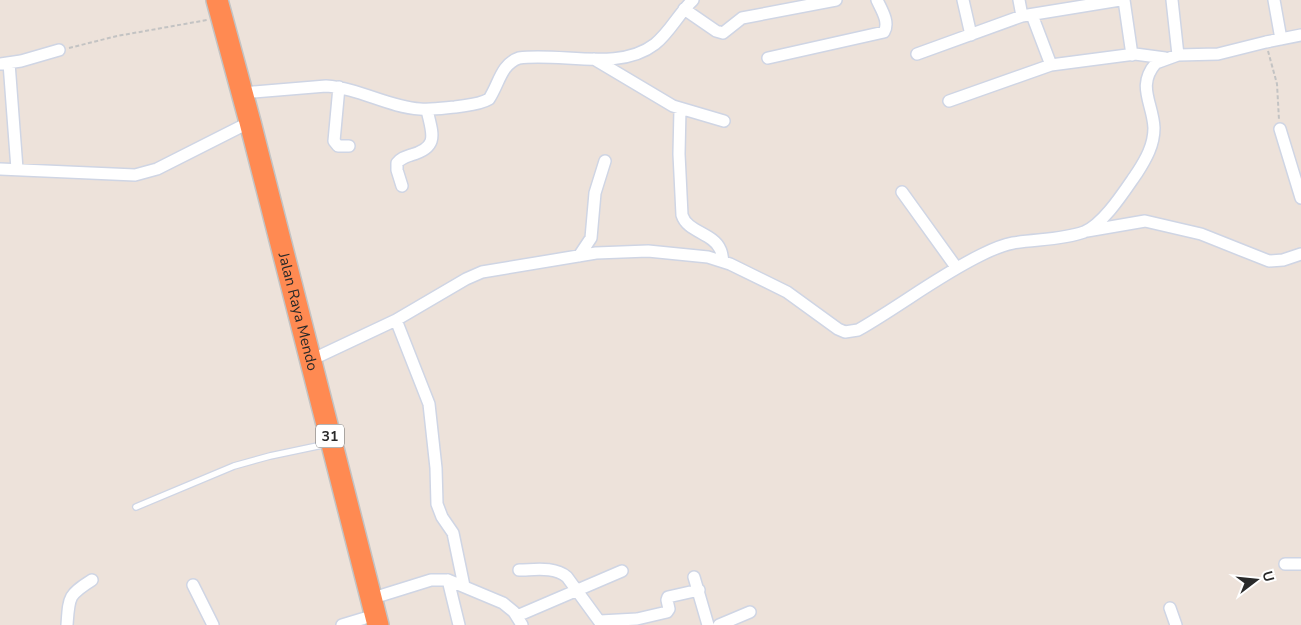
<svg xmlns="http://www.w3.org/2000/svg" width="1301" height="625" viewBox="0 0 1301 625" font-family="'Nunito Sans',sans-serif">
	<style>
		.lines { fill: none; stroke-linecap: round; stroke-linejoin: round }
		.lane-casing { stroke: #cfd5e4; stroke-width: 8 }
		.street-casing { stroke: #cfd5e4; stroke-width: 14 }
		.highway-casing { stroke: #c3c3c3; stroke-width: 24 }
		.path { stroke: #c3c3c3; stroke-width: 2; stroke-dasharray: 4 2.5; stroke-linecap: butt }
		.lane { stroke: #fff; stroke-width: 5.5 }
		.street { stroke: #fff; stroke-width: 11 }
		.highway { stroke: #ff8a52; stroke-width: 21 }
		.labels { text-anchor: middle; stroke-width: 5; stroke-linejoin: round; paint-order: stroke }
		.shield { fill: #fff; stroke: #696969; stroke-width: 1 }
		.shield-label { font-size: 14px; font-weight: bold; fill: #292929 }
		.street-label { font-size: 15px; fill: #292929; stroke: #fff }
	</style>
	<rect width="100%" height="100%" fill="#ede2da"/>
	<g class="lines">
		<g class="lane-casing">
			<path id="lane" d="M136,507L234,466L270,456L327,444"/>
		</g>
		<g class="street-casing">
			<path id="street" d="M963,0L971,35
				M1019,0L1022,16
				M1124,0L1132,55
				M1172,0L1178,55
				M1274,0L1281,39
				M684,9L716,31L723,33L742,18L836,0
				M1032,15L1051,65
				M917,54L1022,16L1120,0
				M768,58L884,32C890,22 881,9 877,0
				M594,59L673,106L724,121
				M9,63L17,169
				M0,64L21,61L59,50
				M339,87L334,141L338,146H349
				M242,93L326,86C359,88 388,107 420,109C432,110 444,108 455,107C466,105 479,105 489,99C499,84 501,64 519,58C561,52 619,72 655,44C670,32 679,13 693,0
				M949,101L1051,65L1135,54L1165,58
				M680,109L679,154L682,215C687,232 713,233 720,249C722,252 722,257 723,261
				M1280,129L1301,198
				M0,169L135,175L157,169L250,122
				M402,186L397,170V163C401,158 405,157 411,155C440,147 432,133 427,110
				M902,192L956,267
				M1087,231L1145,221L1201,234L1269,261L1283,260L1301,254
				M579,256L591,238L595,193L605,161
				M396,320L429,404L436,468L437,504L442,517L453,533L464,586
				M311,360L396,320L466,279L482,272L596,253L648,251L708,257L730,264L787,292L838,329L845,332L858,330C900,306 938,276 981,255C991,250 1002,245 1013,243C1036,239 1062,240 1084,232C1104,224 1125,190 1137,173C1146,159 1154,145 1154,128C1153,103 1136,86 1156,63L1178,55L1218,54L1266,42L1301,35
				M1285,564H1301
				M519,570C534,570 554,566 567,577L602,625
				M694,577L708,625
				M448,580L459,625
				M193,585L213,625
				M370,599L431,580H448L503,603L514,612L522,625
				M1170,608L1176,625
				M517,616L622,571
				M600,621L637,619L667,612L669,609L667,600L668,597L699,590
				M67,625C69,597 68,595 92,580
				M342,625L375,615
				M719,625L750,612"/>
		</g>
		<g class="highway-casing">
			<g id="highway">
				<path id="s1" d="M217,0L250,122L378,625"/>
			</g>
		</g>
		<path class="path" d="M69,48L117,36L207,20
			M1268,51L1277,84L1279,120"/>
		<use href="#lane" class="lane"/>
		<use href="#street" class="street"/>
		<use href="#highway" class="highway"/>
	</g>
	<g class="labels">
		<rect class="shield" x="316" y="424.5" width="28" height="23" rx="4"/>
		<g class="shield-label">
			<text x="330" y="441">31</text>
		</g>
		<g class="street-label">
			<text dy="5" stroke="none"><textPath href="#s1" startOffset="322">Jalan Raya Mendo</textPath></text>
		</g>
	</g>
	<g transform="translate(1256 580) rotate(74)" stroke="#ffffff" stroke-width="4" paint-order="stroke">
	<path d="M0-4L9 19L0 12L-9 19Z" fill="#292929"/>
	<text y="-8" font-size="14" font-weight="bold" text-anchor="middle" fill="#292929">U</text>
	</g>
</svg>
